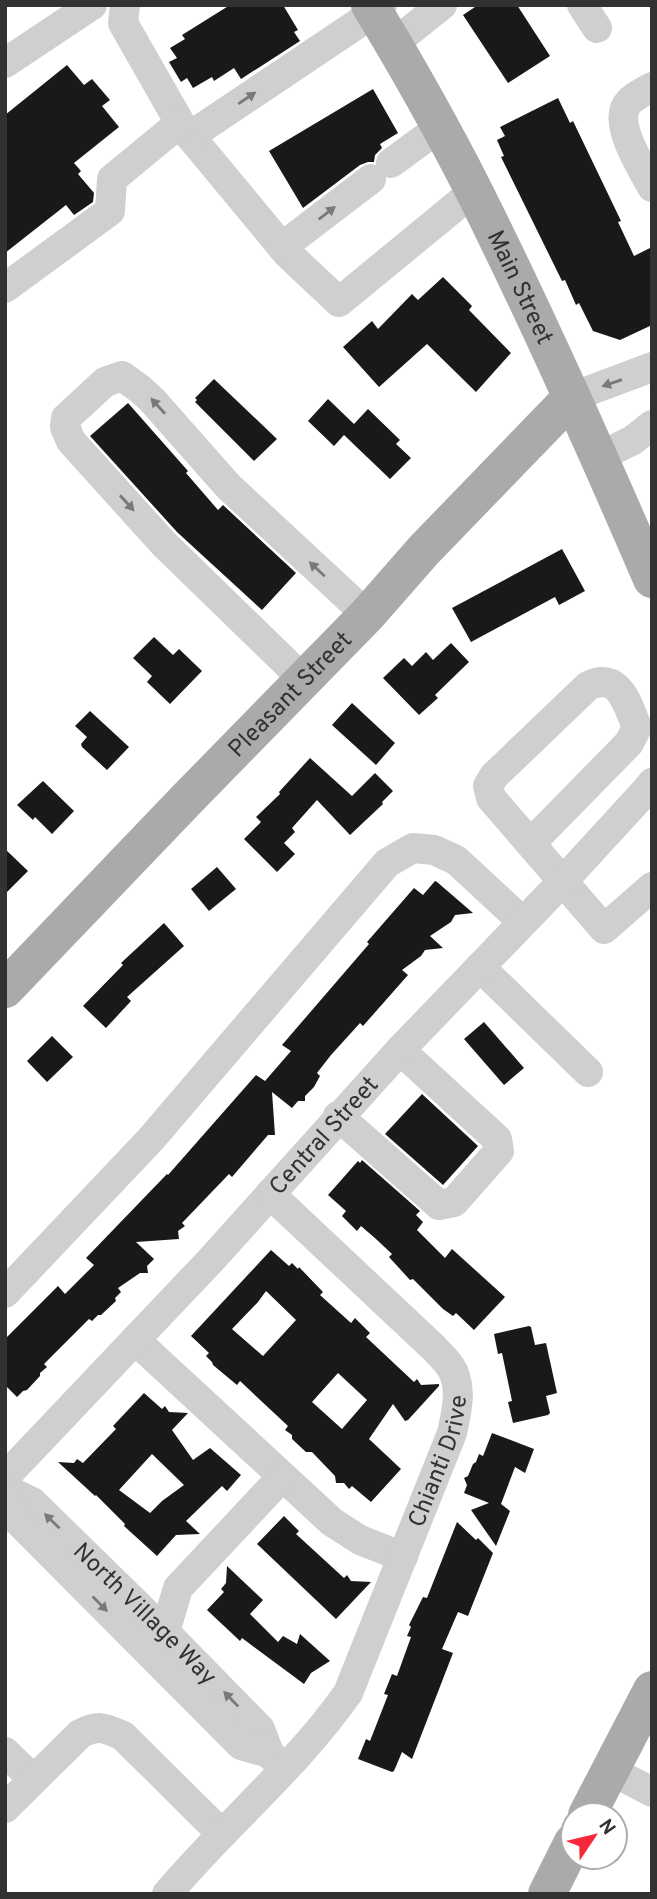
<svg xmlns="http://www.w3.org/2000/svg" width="657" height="1899" viewBox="0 0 657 1899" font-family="Overpass,sans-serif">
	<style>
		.building { fill: #191919; fill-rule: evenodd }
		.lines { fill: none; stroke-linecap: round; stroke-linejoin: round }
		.minor { stroke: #cfcfcf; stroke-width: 30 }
		.major { stroke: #aaa; stroke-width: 38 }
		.oneway { fill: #797979 }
		.labels { text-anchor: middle; stroke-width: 7; stroke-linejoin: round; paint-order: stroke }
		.street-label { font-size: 24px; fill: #323232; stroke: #fff }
	</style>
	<rect width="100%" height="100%" fill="#fff"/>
	<path class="building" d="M230,5H283L298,30L294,32L300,41L241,79L234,68L214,81L212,77L193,88L187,78L181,82L169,62L177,58L170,48L185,39L182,35Z
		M478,5H517L550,56L508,83L463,15Z
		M67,65L84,85L92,79L110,100L102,106L119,127L74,163L81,171L78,174L94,193L93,202L74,215L66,205L5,253V115Z
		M373,89L398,133L380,144L382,148L375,155L374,162H368L360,165L303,208L269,151Z
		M558,98L570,123L573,121L621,221L618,222L634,256L652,247V325L620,340L593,331L579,303L576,305L565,280L562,281L501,157L504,156L497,140L505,136L500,127Z
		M443,277L472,306L469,310L511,353L476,392L427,344L379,387L343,347L372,321L378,329L412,294L418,300Z
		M214,379L277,439L254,461L195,402L197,400L195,398Z
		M328,399L354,424L368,409L400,440L396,444L411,458L390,479L344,435L334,446L308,421Z
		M128,403L188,471L186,473L218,510L223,505L296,573L262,610L177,532L90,436Z
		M562,549L585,591L559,605L555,597L471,642L452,608Z
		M154,637L173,655L179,649L202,671L170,704L147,682L152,676L133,658Z
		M451,643L469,662L435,695L438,698L419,715L383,678L404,658L412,666L426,652L433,660Z
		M352,703L395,743L376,765L332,725Z
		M90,711L129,747L107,770L82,747L81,744L87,737L75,726Z
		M310,758L352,796L375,773L393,791L382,802L383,804L350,835L317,800L292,828L295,832L284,843L295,854L277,872L244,839L261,822L256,817L280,794L279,792Z
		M43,781L74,811L52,834L35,817L33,820L17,805Z
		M5,849L28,871L5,894Z
		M217,867L236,889L209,911L191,889Z
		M435,881L437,882L473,913L455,915L451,922L430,936L443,948L425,950L421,956L402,970L408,975L363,1026L360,1023L331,1055L317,1073L320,1076L314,1087L305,1096V1101H298L292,1108L272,1092L275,1135H268L232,1177L229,1174L182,1223L185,1226L178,1231L179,1239L136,1242L154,1259L147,1266L148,1273H140L118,1288L121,1292L115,1298L116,1301L101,1315H98L92,1321L89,1319L44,1364L47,1367L40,1373V1376L27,1390L23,1391L17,1397L5,1385V1358L7,1356L5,1354V1339L58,1286L65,1294L94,1265L86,1258L167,1174L168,1175L256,1075L265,1081L291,1051L282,1045L369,944L367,942L414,888L423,895Z
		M164,923L184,946L127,997L131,1001L106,1028L83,1006L123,965L121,963Z
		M484,1022L524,1068L504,1085L464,1039Z
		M52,1036L73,1057L47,1082L27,1061Z
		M422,1094L478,1146L443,1185L385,1134Z
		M362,1160L420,1211L416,1215L423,1222L417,1230L445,1258L452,1249L505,1297L474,1330L456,1313L453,1316L443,1309L413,1279L410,1280L389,1257L392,1254L376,1239L361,1226L357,1231L342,1216L346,1211L328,1195L358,1161L360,1163Z
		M271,1250L289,1266L292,1263L298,1269L299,1267L323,1292L320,1295L351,1323L355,1318L370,1333L366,1337L414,1382L417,1379L421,1385L439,1384V1386L408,1420L405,1421L393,1404L369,1439L401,1469L371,1502L352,1486L349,1489L344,1483H336L335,1476L312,1452H306L292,1439V1435L285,1430L288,1426L240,1381L237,1385L213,1365L212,1362L206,1356L209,1353L191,1336ZM266,1291L296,1320L263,1356L232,1329L258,1302ZM338,1373L367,1400L342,1429L312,1402Z
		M529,1326L531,1327L535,1345L546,1343L557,1393L546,1396L550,1413L548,1415L513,1423L508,1402L512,1401L502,1353L498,1354L494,1334Z
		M144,1393L162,1409L165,1406L169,1412L188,1413L172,1430L193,1460L210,1448L241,1475L227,1491L222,1486L186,1521L200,1534L176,1535L157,1556L124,1526L125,1524L96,1495L95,1496L58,1462L74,1463L77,1459L83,1463L116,1429L113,1426ZM152,1454L184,1485L162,1501L150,1513L119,1490Z
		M492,1433L534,1449L525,1473L515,1467L501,1504L510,1511L496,1546L471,1510L489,1503L464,1493L467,1485L464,1478L468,1476L473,1464L476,1462L479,1454L483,1456Z
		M284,1516L299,1531L296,1534L344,1578L347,1575L351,1581L371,1582L336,1619L257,1544Z
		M457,1522L476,1540L478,1538L493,1553L468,1616L458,1612L442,1649L453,1653L412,1759L402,1752L394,1771L392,1772L358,1759L366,1739L370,1741L388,1695L384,1694L392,1674L397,1676L411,1637L407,1636L411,1627L409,1625L423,1597L427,1598Z
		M227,1566L263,1600L250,1614L278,1642L283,1636L297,1644L300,1634L330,1661L311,1673L304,1684L242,1638L240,1641L207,1610L224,1592L221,1589L226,1583Z"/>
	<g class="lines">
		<g class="minor">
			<path d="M125,5L123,23L180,123L190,136L287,253L339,302L474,191"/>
			<path d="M582,5L597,28"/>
			<path d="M393,44L442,5"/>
			<path d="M5,63L92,5"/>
			<path d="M652,87C645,91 634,96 629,102C611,121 642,168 652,187"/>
			<path d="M190,136L357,24L382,5"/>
			<path d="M391,163L440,127"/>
			<path d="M282,247L371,179"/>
			<path d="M5,288L110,211L112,179L180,123"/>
			<path d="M572,397L652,367"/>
			<path d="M599,457L633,440L652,425"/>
			<path d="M304,680L164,544L71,441L65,427L66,418L105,382L122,376L140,389L152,400L228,486L367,615"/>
			<path d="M531,843L629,743L637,727C627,704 620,671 588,686L494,776L488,786L491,798L604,929L652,887"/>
			<path d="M480,967L588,1072"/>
			<path d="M338,1116L439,1205L454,1202L499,1151L497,1139L400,1050"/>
			<path d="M5,1293L151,1139L387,863L413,848L434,850L456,860L523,922"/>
			<path d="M135,1340L332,1522L360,1540L403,1557"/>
			<path id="s1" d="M5,1477L211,1260L400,1050L563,881L642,795L652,783"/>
			<path id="s2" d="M5,1489L32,1502L165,1632L260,1729L269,1753L284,1769"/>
			<path d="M5,1499L18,1521L241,1745L269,1753"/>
			<path d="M165,1632L178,1588L282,1477"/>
			<path d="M5,1752L33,1779"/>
			<path d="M610,1770L652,1792"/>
			<path d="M5,1808L80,1734C99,1724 105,1728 123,1736L222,1834"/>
			<path id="s3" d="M167,1894C225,1825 296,1767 348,1693L452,1433C457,1411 463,1385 450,1366C445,1359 439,1354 434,1348L270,1194"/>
		</g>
		<g class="major">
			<path id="s4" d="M370,5C407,66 442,128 474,191C538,319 596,449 652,579"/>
			<path id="s5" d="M5,989L188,798L367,615L424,550L572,397"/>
			<path d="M587,1815L652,1690"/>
			<path d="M547,1894L573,1842"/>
		</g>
	</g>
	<defs><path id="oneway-solid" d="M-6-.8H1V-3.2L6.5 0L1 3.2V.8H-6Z" transform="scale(1.75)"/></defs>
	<g class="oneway">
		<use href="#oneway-solid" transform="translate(247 98) rotate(-34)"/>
		<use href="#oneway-solid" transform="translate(327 213) rotate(-38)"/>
		<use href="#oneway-solid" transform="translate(612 383) rotate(161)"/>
		<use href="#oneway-solid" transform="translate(158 406) rotate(-132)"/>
		<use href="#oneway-solid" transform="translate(127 503) rotate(48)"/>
		<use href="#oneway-solid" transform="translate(317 569) rotate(-137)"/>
		<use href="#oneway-solid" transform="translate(52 1521) rotate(-136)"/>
		<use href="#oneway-solid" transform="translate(100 1604) rotate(45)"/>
		<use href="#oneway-solid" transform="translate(231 1699) rotate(-134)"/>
	</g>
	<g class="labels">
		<g class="street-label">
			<text dy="8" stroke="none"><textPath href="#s4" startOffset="320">Main Street</textPath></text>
			<text dy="8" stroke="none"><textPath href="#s5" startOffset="410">Pleasant Street</textPath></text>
			<text dy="8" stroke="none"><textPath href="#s1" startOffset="467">Central Street</textPath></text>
			<text dy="8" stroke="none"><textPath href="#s3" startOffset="520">Chianti Drive</textPath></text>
			<text dy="8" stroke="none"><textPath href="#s2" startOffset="189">North Village Way</textPath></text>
		</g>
	</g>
	<rect width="657" height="1899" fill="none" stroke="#323232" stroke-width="14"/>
	<g transform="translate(594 1836) rotate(55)"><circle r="33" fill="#ffffff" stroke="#adadad" stroke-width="2"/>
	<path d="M0-5L12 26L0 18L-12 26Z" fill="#f62839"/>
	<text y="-10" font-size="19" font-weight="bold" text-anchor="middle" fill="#323232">N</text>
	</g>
</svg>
